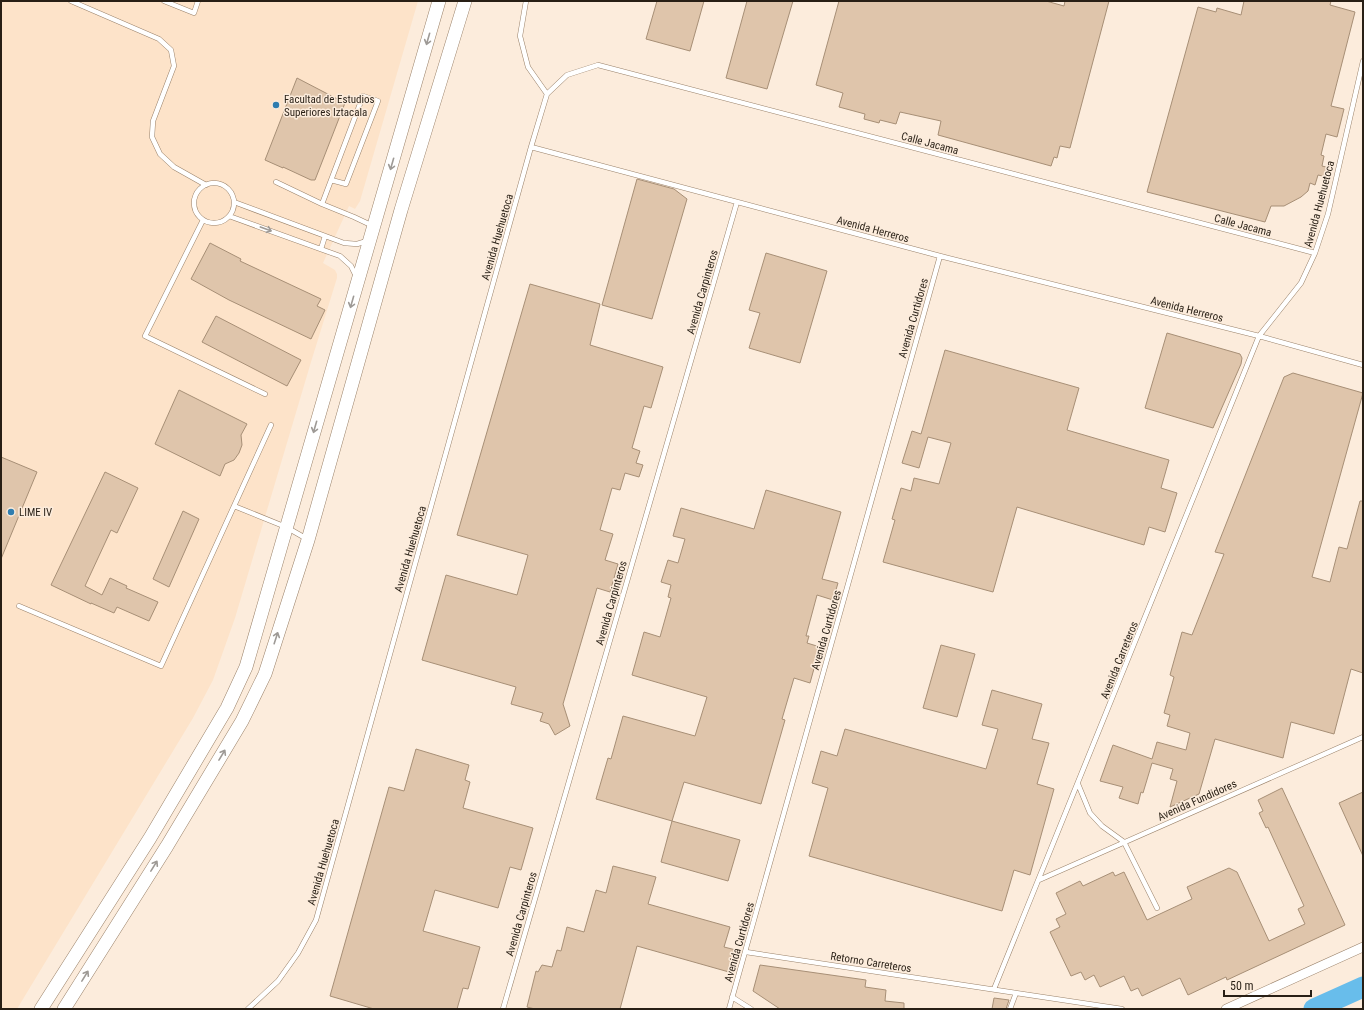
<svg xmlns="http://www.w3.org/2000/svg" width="1364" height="1010" viewBox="0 0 1364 1010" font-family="'Roboto Condensed',sans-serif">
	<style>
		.built { fill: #fde3c9 }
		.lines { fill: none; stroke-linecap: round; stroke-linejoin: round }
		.river { stroke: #68bdeb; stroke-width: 21 }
		.building { fill: #dfc5ab; stroke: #a78f76 }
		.service-casing { stroke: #9a826a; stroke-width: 5.5 }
		.minor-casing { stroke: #9a826a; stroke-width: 10 }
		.secondary-casing { stroke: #9a826a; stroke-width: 14 }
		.service { stroke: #fff; stroke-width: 4.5 }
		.minor { stroke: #fff; stroke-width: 9 }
		.secondary { stroke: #fff; stroke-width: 13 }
		.oneway { stroke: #9e9a96 }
		.poi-dot { fill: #2f7daf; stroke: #fcecdc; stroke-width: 1.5 }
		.labels { text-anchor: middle; stroke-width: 3; stroke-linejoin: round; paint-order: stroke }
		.poi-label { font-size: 11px; fill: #281f15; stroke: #fcecdc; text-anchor: start }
		.street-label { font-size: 11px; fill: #281f15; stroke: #fcecdc }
	</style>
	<rect width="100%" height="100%" fill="#fcecdc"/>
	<path class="built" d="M1,1H418L360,201L355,209L349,206L323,263L335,270L337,274V278L311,362L235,618L213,680L193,718L17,1009H1Z"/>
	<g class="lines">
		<path class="river" d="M1314,1009L1363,987"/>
	</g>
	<path class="building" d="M657,1H704L690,51L646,39Z
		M747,1H793L767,89L726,78Z
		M839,1H1046L1064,6L1065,1H1109L1070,148L1060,146L1057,158L1054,157L1051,166L938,135L941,121L900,112L896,124L880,120L879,123L864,119L865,114L839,107L843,93L816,85Z
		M1244,1H1331L1330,5L1355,12L1331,106L1344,109L1337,137L1326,134L1321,155L1324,156L1322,166L1330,168L1327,177L1318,175L1315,185L1310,183L1308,191L1301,197L1284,206H1271L1265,222L1147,192L1198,7L1216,12L1217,8L1241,15Z
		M297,78L345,103L315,180H311L283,167V168L265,160Z
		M637,179L674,189L687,199L652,319L602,305Z
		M210,243L241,259L240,261L321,299L317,306L325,310L311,339L229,300L191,279Z
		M766,253L827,271L800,363L749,348L760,313L749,310Z
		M530,284L600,304L590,345L663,367L651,408L644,406L632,448L640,451L636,463L643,465L639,477L625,473L620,490L612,488L600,530L613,534L605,560L618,564L610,592L597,588L563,704L570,726L555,735L549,724L540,721L543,713L511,704L516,687L422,660L446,575L517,595L528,555L457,535Z
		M216,316L301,360L287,386L202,342Z
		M1167,333L1240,354L1242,358L1241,364L1213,428L1145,408Z
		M945,350L1079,388L1067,430L1169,460L1161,488L1177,493L1165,532L1149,527L1144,545L1017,507L993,592L883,562L895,520L892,519L901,488L911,491L914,478L939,484L951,443L928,437L919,468L902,463L912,431L921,434Z
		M1293,373L1363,393L1312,577L1330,582L1339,547L1347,549L1360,501H1363V673L1351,669L1334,734L1291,722L1283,758L1215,739L1199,794L1170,807L1177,781L1170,779L1173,769L1152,763L1143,793L1141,792L1138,804L1119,798L1123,787L1100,781L1113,745L1152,759L1157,742L1186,750L1190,733L1167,726L1170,715L1164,713L1174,677L1170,675L1182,632L1192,635L1224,554L1215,552L1284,377Z
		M179,390L247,424L241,435L242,445L239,453L234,460L225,464L220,476L155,444Z
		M1,457L37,472L1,559Z
		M105,472L138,488L117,533L111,530L85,586L102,595L110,578L127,586L126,588L158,602L149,621L117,607L114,613L91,603V604L51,585Z
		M766,490L841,512L822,579L838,583L833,600L817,595L806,636H809L807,643L820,647L810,683L794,678L782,719L785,720L761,804L684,782L672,821L596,799L608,758L611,759L623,716L695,736L707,697L632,675L644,632L660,637L671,598L668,597L671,585L661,582L668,560L678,563L685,539L673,536L681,508L754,529Z
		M183,511L199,519L169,587L153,579Z
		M941,645L975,654L957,717L923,708Z
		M992,690L1042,704L1032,739L1049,743L1037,784L1054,789L1030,875L1014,870L1002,911L809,856L828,788L812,783L821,751L837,756L845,729L986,769L998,729L982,725Z
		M416,749L469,765L465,780L470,782L463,808L533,828L521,870L510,867L498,908L435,890L423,931L480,947L468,989L463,988L457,1009H374L330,996L389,787L404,791Z
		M1282,788L1345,925L1227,980L1226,977L1188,995L1180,978L1142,996L1138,988L1131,991L1124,976L1100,987L1094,975L1085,980L1081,972L1071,976L1050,932L1060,927L1056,919L1066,914L1056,893L1080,881L1083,886L1113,872L1115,876L1124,872L1147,920L1192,899L1187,887L1229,868L1237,872L1269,941L1305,924L1298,909L1304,906L1268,827L1266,828L1259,813L1263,811L1258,800Z
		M1363,792V856L1339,803Z
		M672,821L740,840L728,881L661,862Z
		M613,866L656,877L648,904L730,927L724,947L736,950L729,972L637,946L620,1009H535L527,1007L536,971L538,972L542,965L552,967L557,950L561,951L567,927L584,932L596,890L606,893Z
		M760,965L866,980L865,987L886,990L885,1001L904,1003V1009H780L753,991Z
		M994,998L1009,1000L1006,1009H992Z"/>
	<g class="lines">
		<g class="service-casing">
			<path id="service" d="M71,1L159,39L171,50L174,66L153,121L152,137L160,154L174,167L206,185
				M164,1L194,13L198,1
				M526,1L520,36L528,67L547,94
				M531,147L940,256L1259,336L1363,365
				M276,182L322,204L354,217L373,226
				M194 203a20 20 0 1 1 40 0a20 20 0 1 1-40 0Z
				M234,202L344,243L357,244L367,241
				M322,204L363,96L378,101L346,184L331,180
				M229,216L340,256L351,266L356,276
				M203,220L145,336L265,394
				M321,249L325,236
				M234,506L286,527L307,539
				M19,606L161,666L271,425
				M1078,784L1090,813L1102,826L1124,842L1157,908
				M1039,880L1363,737
				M746,952L1122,1009
				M994,989L1259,336L1301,283L1315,253L1328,214L1363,61
				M732,997L751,1009
				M248,1009L278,981L298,953L316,920L531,147L547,94L567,75L598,65L1315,253
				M503,1009L737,202
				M729,1009L940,256
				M1010,1009L1016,993"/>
		</g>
		<g class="minor-casing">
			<path id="minor" d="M1226,1009L1363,947"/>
		</g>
		<g class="secondary-casing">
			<path id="secondary" d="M41,1009L150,838L227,708L246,667L439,1
				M64,1009L167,846L242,721L265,674L308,540L401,210L465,1"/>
		</g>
		<use href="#service" class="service"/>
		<use href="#minor" class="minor"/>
		<use href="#secondary" class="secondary"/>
	</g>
	<defs><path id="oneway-shaft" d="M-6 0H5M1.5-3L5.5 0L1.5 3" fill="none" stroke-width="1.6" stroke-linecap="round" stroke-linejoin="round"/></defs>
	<g class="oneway">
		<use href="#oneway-shaft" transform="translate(428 39) rotate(106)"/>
		<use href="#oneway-shaft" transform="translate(392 164) rotate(106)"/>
		<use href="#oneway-shaft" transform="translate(266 229) rotate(20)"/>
		<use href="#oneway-shaft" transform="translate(352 302) rotate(106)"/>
		<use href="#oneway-shaft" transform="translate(315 427) rotate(106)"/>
		<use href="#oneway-shaft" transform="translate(276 638) rotate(-72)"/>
		<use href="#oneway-shaft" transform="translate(222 755) rotate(-59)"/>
		<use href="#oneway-shaft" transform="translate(154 866) rotate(-58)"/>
		<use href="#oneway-shaft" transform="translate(85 976) rotate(-58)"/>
	</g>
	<g class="poi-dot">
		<circle cx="276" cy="105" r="4"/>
		<circle cx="11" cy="512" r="4"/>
	</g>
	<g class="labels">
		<g class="poi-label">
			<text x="284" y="103">Facultad de Estudios<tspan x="284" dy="13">Superiores Iztacala</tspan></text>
			<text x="19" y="516">LIME IV</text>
		</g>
		<g class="street-label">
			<text transform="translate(930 143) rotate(15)" y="4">Calle Jacama</text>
			<text transform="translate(1319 204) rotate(-75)" y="4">Avenida Huehuetoca</text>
			<text transform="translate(1243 225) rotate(15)" y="4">Calle Jacama</text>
			<text transform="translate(873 229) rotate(15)" y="4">Avenida Herreros</text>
			<text transform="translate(497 237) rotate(-74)" y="4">Avenida Huehuetoca</text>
			<text transform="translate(702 292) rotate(-74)" y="4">Avenida Carpinteros</text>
			<text transform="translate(1187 309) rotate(14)" y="4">Avenida Herreros</text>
			<text transform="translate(913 318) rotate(-74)" y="4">Avenida Curtidores</text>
			<text transform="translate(410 549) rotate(-74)" y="4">Avenida Huehuetoca</text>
			<text transform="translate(611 603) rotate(-74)" y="4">Avenida Carpinteros</text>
			<text transform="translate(826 630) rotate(-74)" y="4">Avenida Curtidores</text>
			<text transform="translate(1119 660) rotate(-68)" y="4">Avenida Carreteros</text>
			<text transform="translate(1197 800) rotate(-24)" y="4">Avenida Fundidores</text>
			<text transform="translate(323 862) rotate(-74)" y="4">Avenida Huehuetoca</text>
			<text transform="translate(521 914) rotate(-74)" y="4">Avenida Carpinteros</text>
			<text transform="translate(739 942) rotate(-74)" y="4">Avenida Curtidores</text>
			<text transform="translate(871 962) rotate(9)" y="4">Retorno Carreteros</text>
		</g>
	</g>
	<rect width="1364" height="1010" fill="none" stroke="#281f15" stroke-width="4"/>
	<path d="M1224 990v6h87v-6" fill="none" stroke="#281f15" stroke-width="2"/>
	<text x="1230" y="990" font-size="12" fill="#281f15" stroke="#fcecdc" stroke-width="3" paint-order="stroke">50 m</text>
</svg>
